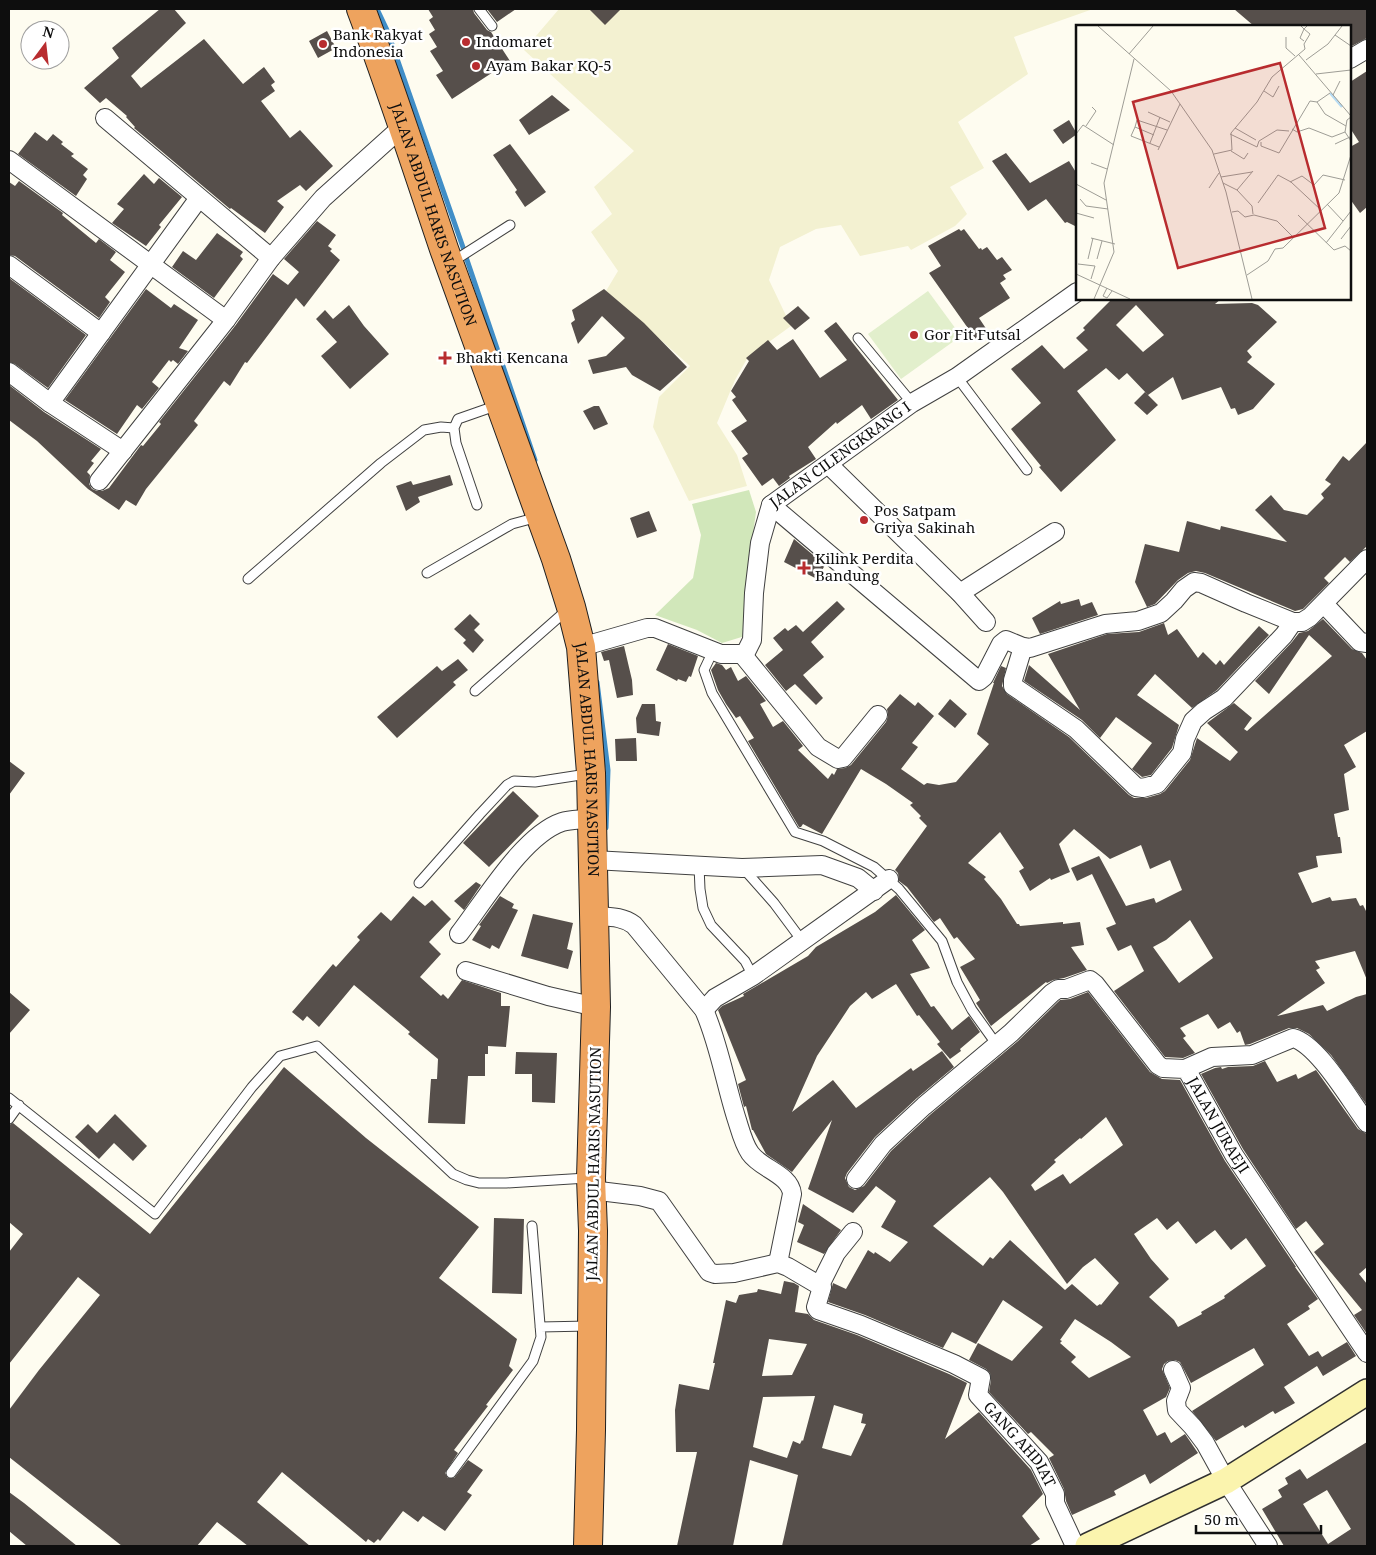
<svg xmlns="http://www.w3.org/2000/svg" width="1376" height="1555" viewBox="0 0 1376 1555" font-family="'Noto Serif',serif">
	<style>
		.farmland { fill: #f3f1d1 }
		.green { fill: #d1e7ba }
		.pitch { fill: #e2efcc }
		.lines { fill: none; stroke-linecap: round; stroke-linejoin: round }
		.stream { stroke: #418ec7; stroke-width: 5 }
		.building { fill: #564f4b; fill-rule: evenodd }
		.lane-casing { stroke: #414141; stroke-width: 11 }
		.street-casing { stroke: #414141; stroke-width: 20 }
		.secondary-casing { stroke: #303030; stroke-width: 28 }
		.highway-casing { stroke: #1f1f1f; stroke-width: 30 }
		.lane { stroke: #fff; stroke-width: 9 }
		.street { stroke: #fff; stroke-width: 18 }
		.secondary { stroke: #fbf4ae; stroke-width: 25 }
		.highway { stroke: #eea35e; stroke-width: 28 }
		.poi-dot { fill: #b82c2f; stroke: #fff; stroke-width: 2 }
		.labels { text-anchor: middle; stroke-width: 5; stroke-linejoin: round; paint-order: stroke }
		.poi-label { font-size: 15px; fill: #0e0e0e; stroke: #fff; text-anchor: start }
		.street-label { font-size: 15px; fill: #0e0e0e; stroke: #fff }
		.inset-river { fill: none; stroke: #b6dbf3; stroke-width: 2.5 }
		.inset-road { fill: none; stroke: #9e9d96; stroke-width: 1 }
		.view { fill: #b82c2f; fill-opacity: 0.15; stroke: #b82c2f; stroke-width: 2.5 }
		.inset-edge { fill: none; stroke: #0e0e0e; stroke-width: 2.5 }
	</style>
	<rect width="100%" height="100%" fill="#fefcf0"/>
	<path class="farmland" d="M559,9H1093L1014,37L1028,74L958,122L984,168L950,187L967,214L955,226L911,250L908,246L860,256L841,225L816,229L780,247L769,280L791,326L748,357L735,380L717,423L737,455L747,486L689,501L653,427L659,397L690,366L606,291L618,271L591,232L612,214L594,187L634,151L524,50Z"/>
	<path class="green" d="M749,490L756,512L748,571L745,636L722,643L697,630L655,615L693,578L701,535L692,504Z"/>
	<path class="pitch" d="M928,291L961,336L901,379L868,334Z"/>
	<g class="lines">
		<path class="stream" d="M377,9L387,30L465,253
			M466,257L535,460
			M597,682L608,770L606,828"/>
	</g>
	<path class="building" d="M160,9H174L186,23L131,76L141,88L204,39L243,84L264,67L275,82L271,85L275,91L261,101L290,138L300,130L333,166L306,191L300,185L277,201L284,207L265,233L231,208L230,209L134,128L135,127L126,117L127,116L106,98L100,103L84,88L119,58L112,48Z
		M428,9H473L474,13L487,30L491,32L510,61L452,99L436,75L443,71L430,51L437,47L429,34L435,30L429,20L433,17Z
		M487,9H516L497,22Z
		M589,9H621L605,25Z
		M1234,9H1367V38L1350,47V26H1254Z
		M327,31L336,48L318,58L309,41Z
		M1367,71V207L1360,213L1350,199V147L1359,142L1350,128V82Z
		M552,95L570,110L529,135L519,120Z
		M1069,120L1077,134L1063,144L1053,130Z
		M35,132L47,141L53,134L63,142L61,144L74,154L71,156L88,169L83,175L87,179L76,196L18,154Z
		M510,144L546,192L525,207L515,192L517,190L493,155Z
		M1006,153L1030,183L1069,161L1077,174V227L1067,222L1065,223L1046,199L1028,211L992,161Z
		M144,174L154,184L159,178L182,197L159,225L161,227L146,246L112,223L124,209L117,204Z
		M19,181L63,213L62,215L96,243L99,239L116,252L110,260L125,272L105,297L110,302L99,318L15,256L9,255V182L15,186Z
		M317,221L336,235L328,246L332,249L330,251L340,260L304,307L296,298L247,363L245,362L230,386L224,381L194,421L198,425L146,489L136,506L126,500L119,510L88,489L37,441L9,420V385L44,412L101,449L91,461L94,463L87,472L90,475L89,484L92,489L97,491H102L109,488L141,445L143,446L161,424L159,422L235,326L273,274L288,285L299,272L284,259Z
		M959,229L961,231L964,229L979,249L981,248L982,250L987,247L997,260L1002,257L1012,270L1003,275L1006,279L1000,283L1010,298L979,318L989,333L977,341L929,273L941,266L928,246Z
		M217,233L243,252L240,256L243,259L214,298L172,267L183,251L196,260Z
		M9,278L86,335L48,388L15,364L9,362Z
		M146,289L171,308L174,304L198,320L179,348L188,351L178,364L173,360L171,362L169,360L152,382L159,388L142,409L137,405L117,434L65,400Z
		M604,289L644,323L687,367L660,391L632,375L626,367L593,374L588,360L606,356L625,338L602,316L578,344L571,323L575,320L572,310Z
		M1112,299H1221L1215,304L1252,303L1258,305L1277,322L1247,351L1252,357L1247,362L1275,384L1253,409L1238,415L1235,408L1231,409L1221,387L1182,400L1173,377L1148,395L1127,373L1119,380L1106,368L1077,391L1116,440L1061,492L1039,467L1041,466L1011,429L1041,403L1011,369L1042,345L1064,369L1088,350L1076,338L1085,330L1083,328ZM1136,305L1164,335L1143,352L1116,325Z
		M349,305L364,326L389,354L350,389L321,356L337,342L316,319L325,310L333,319Z
		M798,306L810,318L795,330L783,318Z
		M836,322L898,400L871,419L862,405L837,424L836,422L808,447L816,459L789,476L790,478L779,486L773,478L762,486L742,458L748,454L731,431L747,421L732,400L736,397L731,391L749,361L746,358L768,340L777,350L793,339L820,378L847,360L824,331Z
		M1145,392L1158,405L1147,415L1134,403Z
		M594,406H599L608,424L594,430L583,411Z
		M1367,442V546L1350,562L1345,557L1324,578L1329,583L1303,609L1295,611L1205,573L1196,571L1188,573L1178,580L1155,604L1147,607L1135,582L1145,544L1179,552L1187,521L1220,530L1221,526L1287,542L1255,510L1271,495L1284,510L1307,515L1324,498L1321,494L1331,484L1325,480L1343,456L1349,461Z
		M450,475L453,485L418,497L420,502L406,511L396,486L411,481L413,485Z
		M649,511L657,531L637,538L630,518Z
		M794,539L825,565L817,579L784,562Z
		M1079,599L1081,606L1092,602L1098,615L1040,634L1032,618L1060,601L1061,604Z
		M837,601L845,609L811,642L824,657L803,675L823,698L816,705L795,684L786,691L765,665L783,650L773,638L785,628L788,631L796,625L803,632Z
		M470,614L480,624L474,630L484,640L473,653L463,643L466,640L454,629Z
		M1323,619L1352,649L1362,653L1367,660V731L1344,745L1356,767L1344,774L1349,810L1334,814L1338,837H1340L1342,853L1316,856L1318,867L1298,873L1312,903L1330,897L1332,901L1356,898L1360,906L1363,905L1367,913V980L1355,951L1315,961L1320,968L1316,970L1325,983L1277,1016L1323,1005L1327,1011L1356,997L1367,994V1105L1331,1055L1309,1034L1297,1028H1289L1250,1044L1245,1045L1240,1031L1237,1033L1230,1022L1218,1029L1208,1014L1180,1028L1186,1036L1183,1038L1195,1053L1183,1058L1165,1057L1114,991L1144,971L1131,945L1118,951L1106,928L1116,924L1092,874L1077,881L1071,868L1099,856L1126,906L1154,898L1156,903L1182,890L1170,860L1150,869L1141,845L1110,859L1074,829L1059,844L1070,872L1051,880L1050,878L1030,891L1019,871L1024,868L1000,832L968,863L986,877L984,879L1001,899L1017,924H1019L1020,926L1063,922V924L1080,922L1084,945L1071,947L1087,970L1064,978L1053,980L1047,983L1046,982L991,1026L976,1003L980,1000L960,967L975,959L957,937L954,939L940,918L934,922L907,887L899,881L898,873L895,870L927,826L919,818L921,816L910,805L913,803L886,784L861,769L822,834L803,824L801,827H799L748,741L754,738L740,716L736,718L726,704L718,690L711,670L716,663L722,665L726,670L731,667L738,681L746,676L766,701L760,704L773,727L783,721L803,746L798,750L828,779L832,773L834,775L837,769L845,768L851,765L886,722L888,716L887,709L900,694L915,706L918,702L934,716L912,743L918,747L901,769L924,785L927,783L939,785L956,782L989,744L977,734L994,683H993L1001,666L1006,668L1002,686L1007,694L1069,737L1129,795L1134,798H1146L1160,794L1165,791L1190,760L1197,738L1230,761L1238,752L1207,723L1234,703L1252,718L1244,729L1247,731L1332,656L1309,635L1269,694L1255,681L1292,642L1299,633L1308,631ZM1190,920L1213,958L1179,983L1153,947L1166,940Z
		M1164,623L1168,635L1177,629L1198,658L1203,652L1216,665L1220,660L1224,665L1259,626L1269,635L1217,690L1192,708L1155,674L1137,695L1179,725L1172,748L1151,775L1142,777L1132,769L1152,743L1116,717L1100,738L1082,720L1024,681L1029,665L1080,710L1048,654L1107,634L1139,632Z
		M668,644L698,656L691,677L689,676L686,682L678,679L677,681L656,670Z
		M624,646L632,680L633,695L617,698L609,660L604,661L601,652Z
		M458,659L468,670L453,682L456,685L397,738L377,717L437,666L442,671Z
		M950,699L967,714L955,728L938,714Z
		M642,704H655L656,721L661,722L659,736L637,733L636,718Z
		M636,738L637,761H616L615,739Z
		M9,761L25,773L9,795Z
		M513,791L539,816L489,867L463,843Z
		M476,882L481,885L464,910L454,901Z
		M896,895L925,930L912,940L930,968L910,974L931,1007L934,1006L952,1030L969,1016L980,1032L960,1049L961,1051L950,1059L937,1044L940,1042L919,1015L917,1016L896,984L872,999L866,992L850,1006L817,1056L792,1112L833,1080L856,1108L911,1068L913,1071L942,1051L954,1067L917,1098L875,1137L847,1173L845,1178L849,1187L855,1190L864,1186L891,1151L931,1114L1018,1041L1060,1000L1070,999L1088,992L1150,1072L1162,1079L1180,1080L1225,1161L1296,1267H1295L1318,1299L1308,1306L1310,1309L1287,1324L1309,1356L1318,1351L1322,1357L1347,1342L1356,1356L1323,1376L1317,1366L1284,1387L1295,1403L1275,1414L1273,1411L1245,1428L1243,1425L1216,1441L1192,1411L1264,1365L1254,1348L1191,1383L1180,1362L1175,1360L1168,1361L1164,1364L1162,1369L1170,1388L1166,1397L1143,1410L1157,1436L1165,1432L1171,1443L1185,1434L1198,1453L1150,1484L1145,1474L1114,1491L1116,1495L1072,1515L1066,1501L1064,1489L1049,1458L1054,1455L1031,1432L1028,1434L989,1392L991,1380L990,1373L986,1369L969,1360L978,1343L1012,1361L1043,1327L1003,1300L976,1344L952,1332L943,1348L865,1315L828,1302L833,1283L846,1289L868,1250L874,1254L875,1252L890,1262L908,1242L881,1227L896,1201L876,1186L853,1213L808,1189L832,1120L792,1172L766,1154L753,1130H752L746,1106L744,1107L738,1084L746,1080L718,1010L722,1006L744,996L743,994L808,956L816,947L875,912ZM1106,1117L1123,1145L1070,1184L1063,1174L1035,1191L1031,1185L1056,1162L1054,1160L1080,1138L1081,1139ZM990,1177L1003,1192L1067,1284L1083,1267L1095,1258L1119,1283L1101,1305L1100,1304L1097,1306L1072,1284L1065,1290L1010,1240L993,1259L990,1257L983,1266L933,1226ZM1157,1218L1167,1230L1178,1221L1196,1244L1215,1230L1231,1250L1246,1238L1266,1266L1224,1296L1225,1298L1201,1312L1202,1314L1178,1327L1174,1320L1149,1297L1169,1279L1151,1259L1134,1234ZM1075,1319L1111,1342L1131,1357L1089,1378L1071,1362L1076,1357L1060,1343L1062,1341L1060,1340Z
		M413,896L425,906L432,900L451,919L429,942L441,954L420,977L441,996L443,994L448,999L462,980L501,993V1006H510L506,1047L488,1046V1054H485V1076H468L465,1124L428,1123L431,1079H437L438,1059L408,1034L410,1032L354,985L319,1027L307,1016L303,1021L292,1012L333,964L336,967L360,940L357,937L381,912L391,921Z
		M500,896L514,904L512,908L518,910L499,949L492,945L490,949L472,940L481,926L479,925Z
		M533,914L573,923L567,949L573,951L568,969L521,956Z
		M9,992L30,1010L9,1034Z
		M516,1052L557,1053L555,1103L532,1102V1074H515Z
		M1265,1061L1277,1082L1296,1074L1298,1079L1316,1070L1358,1129L1367,1134V1267L1359,1274L1367,1284V1334L1354,1315L1362,1310L1314,1252L1324,1244L1306,1221L1296,1229L1243,1149L1201,1074L1215,1068L1221,1067L1222,1069L1228,1067L1253,1066Z
		M284,1067L366,1138L479,1227L439,1278L517,1339L509,1366L513,1370L486,1405L488,1406L454,1450L458,1453L445,1473L448,1478H454L468,1460L483,1470L467,1492L472,1495L445,1531L423,1516L418,1522L403,1511L380,1541L378,1539L374,1543L368,1539L366,1542L282,1472L257,1502L310,1546H248L217,1522L197,1546H122L9,1457V1410L39,1370L100,1295L78,1277L9,1364V1252L23,1234L9,1222V1125L13,1123L150,1234Z
		M115,1114L147,1146L133,1161L114,1143L99,1159L75,1137L88,1124L97,1133Z
		M803,1204L841,1230L824,1254L797,1242L804,1225L798,1222Z
		M494,1218L524,1219L522,1294L492,1293Z
		M784,1281L794,1283L799,1286L795,1312L808,1314L814,1320L857,1335L949,1374L967,1383L945,1439L979,1412L1031,1470L1043,1494L1022,1516L1040,1539L1029,1546H782L798,1475L750,1460L733,1546H677L697,1452H676L675,1410L679,1384L709,1390L715,1363H713L726,1300L736,1303L739,1295L757,1292L758,1289L781,1294ZM769,1339L807,1344L792,1375L762,1376ZM815,1396L803,1441L802,1440L800,1444L793,1441L787,1458L753,1447L763,1397ZM834,1405L863,1414L861,1423L866,1424L851,1456L822,1448Z
		M1367,1442V1546H1284L1262,1509L1282,1497L1278,1490L1288,1484L1285,1478L1300,1469L1307,1479ZM1327,1490L1351,1529L1328,1544L1303,1504Z
		M9,1492L24,1503L77,1546H27L9,1531Z"/>
	<g class="lines">
		<g class="lane-casing">
			<path id="lane" d="M479,9L492,26
				M452,262L510,225
				M858,338L912,403
				M957,377L1027,470
				M477,505L456,443L454,428L458,419L498,405
				M427,573L512,524L538,517
				M248,579L381,463L424,430L441,427L454,428
				M713,651L704,670L712,693L795,832L823,841L874,867L899,889L942,941L957,982L972,1010L997,1045
				M475,691L567,610
				M699,866L700,889L703,908L711,925L745,961L753,976
				M743,868L774,903L803,942
				M419,883L480,814L507,785L514,781L535,782L587,774
				M9,1098L155,1214L252,1087L280,1056L317,1046L453,1174L467,1180L479,1183H506L587,1178
				M9,1119L19,1105
				M540,1327L589,1326
				M451,1473L533,1361L541,1337L532,1226"/>
		</g>
		<g class="street-casing">
			<g id="street">
				<path d="M1350,59L1367,49"/>
				<path d="M105,118L271,258"/>
				<path d="M9,160L226,320"/>
				<path d="M9,265L101,333"/>
				<path d="M9,372L50,403L123,451"/>
				<path d="M50,403L199,198"/>
				<path d="M828,464L960,593L986,622"/>
				<path d="M99,481L226,320L271,258L323,198L402,127"/>
				<path d="M771,505L979,681L984,677L1001,644L1006,640L1023,647L1030,648L1105,624L1138,621L1161,613L1174,601L1184,589L1194,582L1201,583L1246,603L1293,622H1302L1310,617L1367,559"/>
				<path d="M960,593L1055,532"/>
				<path d="M1324,604L1360,642L1367,643"/>
				<path id="s1" d="M581,647L647,628H655L721,654H742L746,652L752,640L754,593L760,543L771,505L912,403L957,377L1077,292"/>
				<path d="M1023,647L1013,680V686L1076,729L1136,787L1143,788L1157,784L1182,753L1185,739L1193,721L1204,711L1224,698L1284,635L1293,622"/>
				<path d="M742,654L818,747L838,759L843,758L878,715"/>
				<path d="M593,860L742,868L822,865L858,878L874,891"/>
				<path d="M595,916C609,917 622,916 634,925L704,1010C719,1044 725,1082 736,1117C740,1129 743,1143 750,1153C761,1169 790,1174 792,1194L778,1263"/>
				<path d="M459,934C484,902 523,835 562,822C571,819 583,820 592,818"/>
				<path d="M466,971L548,996L596,1007"/>
				<path d="M704,1010L715,998L753,976L889,879"/>
				<path d="M1185,1069L1212,1057L1252,1055L1293,1038C1318,1044 1351,1102 1367,1123"/>
				<path id="s2" d="M856,1179L883,1144L924,1106L1011,1033L1052,993L1058,989H1066L1090,980L1095,984L1158,1065L1163,1068L1185,1069L1189,1074L1234,1155L1367,1353"/>
				<path id="s3" d="M591,1190L640,1196L659,1201L709,1272L715,1274L734,1273L778,1263L788,1267L822,1287L816,1307L818,1310L861,1325L954,1364L981,1378L978,1395L1039,1462L1055,1494V1503L1075,1546"/>
				<path d="M820,1285L836,1253L853,1232"/>
				<path d="M1173,1370L1181,1388L1176,1401L1177,1410L1193,1427L1205,1443L1226,1481L1268,1546"/>
			</g>
		</g>
		<g class="secondary-casing">
			<path id="secondary" d="M1088,1546L1226,1481L1367,1392"/>
		</g>
		<g class="highway-casing">
			<g id="highway">
				<path id="s4" d="M361,9C391,88 417,169 444,249C481,352 519,455 556,559L571,607L581,647L591,773L596,1007L591,1178L593,1231L591,1430L588,1546"/>
			</g>
		</g>
		<use href="#lane" class="lane"/>
		<use href="#street" class="street"/>
		<use href="#secondary" class="secondary"/>
		<use href="#highway" class="highway"/>
	</g>
	<g class="poi-dot">
		<circle cx="466" cy="42" r="5"/>
		<circle cx="323" cy="44" r="5"/>
		<circle cx="476" cy="66" r="5"/>
		<circle cx="914" cy="335" r="5"/>
		<path d="M442.5 350.5h5v5h5v5h-5v5h-5v-5h-5v-5h5z"/>
		<circle cx="864" cy="520" r="5"/>
		<path d="M801.5 560.5h5v5h5v5h-5v5h-5v-5h-5v-5h5z"/>
	</g>
	<g class="labels">
		<g class="poi-label">
			<text x="333" y="40">Bank Rakyat<tspan x="333" dy="17">Indonesia</tspan></text>
			<text x="476" y="47">Indomaret</text>
			<text x="486" y="71">Ayam Bakar KQ-5</text>
			<text x="924" y="340">Gor Fit Futsal</text>
			<text x="456" y="363">Bhakti Kencana</text>
			<text x="874" y="516">Pos Satpam<tspan x="874" dy="17">Griya Sakinah</tspan></text>
			<text x="815" y="564">Kilink Perdita<tspan x="815" dy="17">Bandung</tspan></text>
		</g>
		<g class="street-label">
			<text dy="5" stroke="none"><textPath href="#s4" startOffset="218">JALAN ABDUL HARIS NASUTION</textPath></text>
			<text dy="5" stroke="none"><textPath href="#s1" startOffset="409">JALAN CILENGKRANG I</textPath></text>
			<text dy="5" stroke="none"><textPath href="#s4" startOffset="788">JALAN ABDUL HARIS NASUTION</textPath></text>
			<text dy="5" stroke="none"><textPath href="#s2" startOffset="514">JALAN JURAEJI</textPath></text>
			<text transform="translate(594 1164) rotate(-89)" y="5">JALAN ABDUL HARIS NASUTION</text>
			<text dy="5" stroke="none"><textPath href="#s3" startOffset="560">GANG AHDIAT</textPath></text>
		</g>
	</g>
	<g transform="translate(1076 25)">
		<rect width="275" height="275" fill="#fefcf0"/>
		<path class="inset-river" d="M254,68L266,82"/>
		<path class="inset-road" d="M22,1L95,66L136,125L150,167L176,274M225,1L228,4L224,13L228,16M259,10L275,21M210,12V23L219,31M53,29L77,1M223,30L275,91M230,35L252,19L266,1M240,49L275,45M188,66L197,72L203,61M257,70L264,56M241,77L249,89L270,101M72,87L94,97M275,92L271,95L269,107L275,116M10,101L20,86L16,82M59,102L55,111L83,122M159,103L180,115M216,104L221,107L233,103L256,112L269,107M0,109L7,100L38,120M154,109L181,122L183,116L201,105L213,106M78,110L59,102L61,95L91,105M185,117V121L203,128L234,76L241,77L254,68M74,118L84,92M259,119L274,112M82,125L104,79M155,126L168,134L172,128M138,129L156,125L155,108L181,77L196,52L229,24L228,19L234,9L228,4L231,1M15,138L31,144M145,152L176,147M214,157L226,151L238,160L247,150L269,155M147,158L161,165L176,181L177,189M0,159L30,175M133,163L143,148M161,165L177,146M4,174L10,181L32,184M182,178L202,150L215,157L245,185M251,179L267,196M156,187L162,186L169,192L178,190L201,196L217,212M0,188L18,193M222,190L258,225L269,221L275,226M15,213L39,219M265,214L275,201M250,218L275,186M12,234L17,213M21,234L26,216M2,239L19,241L15,254M0,249L54,274M171,250L192,236L199,224L207,223L263,168L275,130M31,263L27,271L31,273L36,266M18,274L38,227L28,158L58,34"/>
		<path class="view" d="M204,38L249,203L102,243L57,77Z"/>
		<rect width="275" height="275" class="inset-edge"/>
	</g>
	<rect width="1376" height="1555" fill="none" stroke="#0e0e0e" stroke-width="20"/>
	<g transform="translate(45 45) rotate(15)"><circle r="24" fill="#ffffff" stroke="#9f9f9f"/>
	<path d="M0-4L9 19L0 12L-9 19Z" fill="#b82c2f"/>
	<text y="-8" font-size="14" font-weight="bold" text-anchor="middle" fill="#0e0e0e">N</text>
	</g>
	<path d="M1196 1525v8h125v-8" fill="none" stroke="#0e0e0e" stroke-width="2.5"/>
	<text x="1204" y="1525" font-size="15" fill="#0e0e0e" stroke="#ffffff" stroke-width="4" paint-order="stroke">50 m</text>
</svg>
